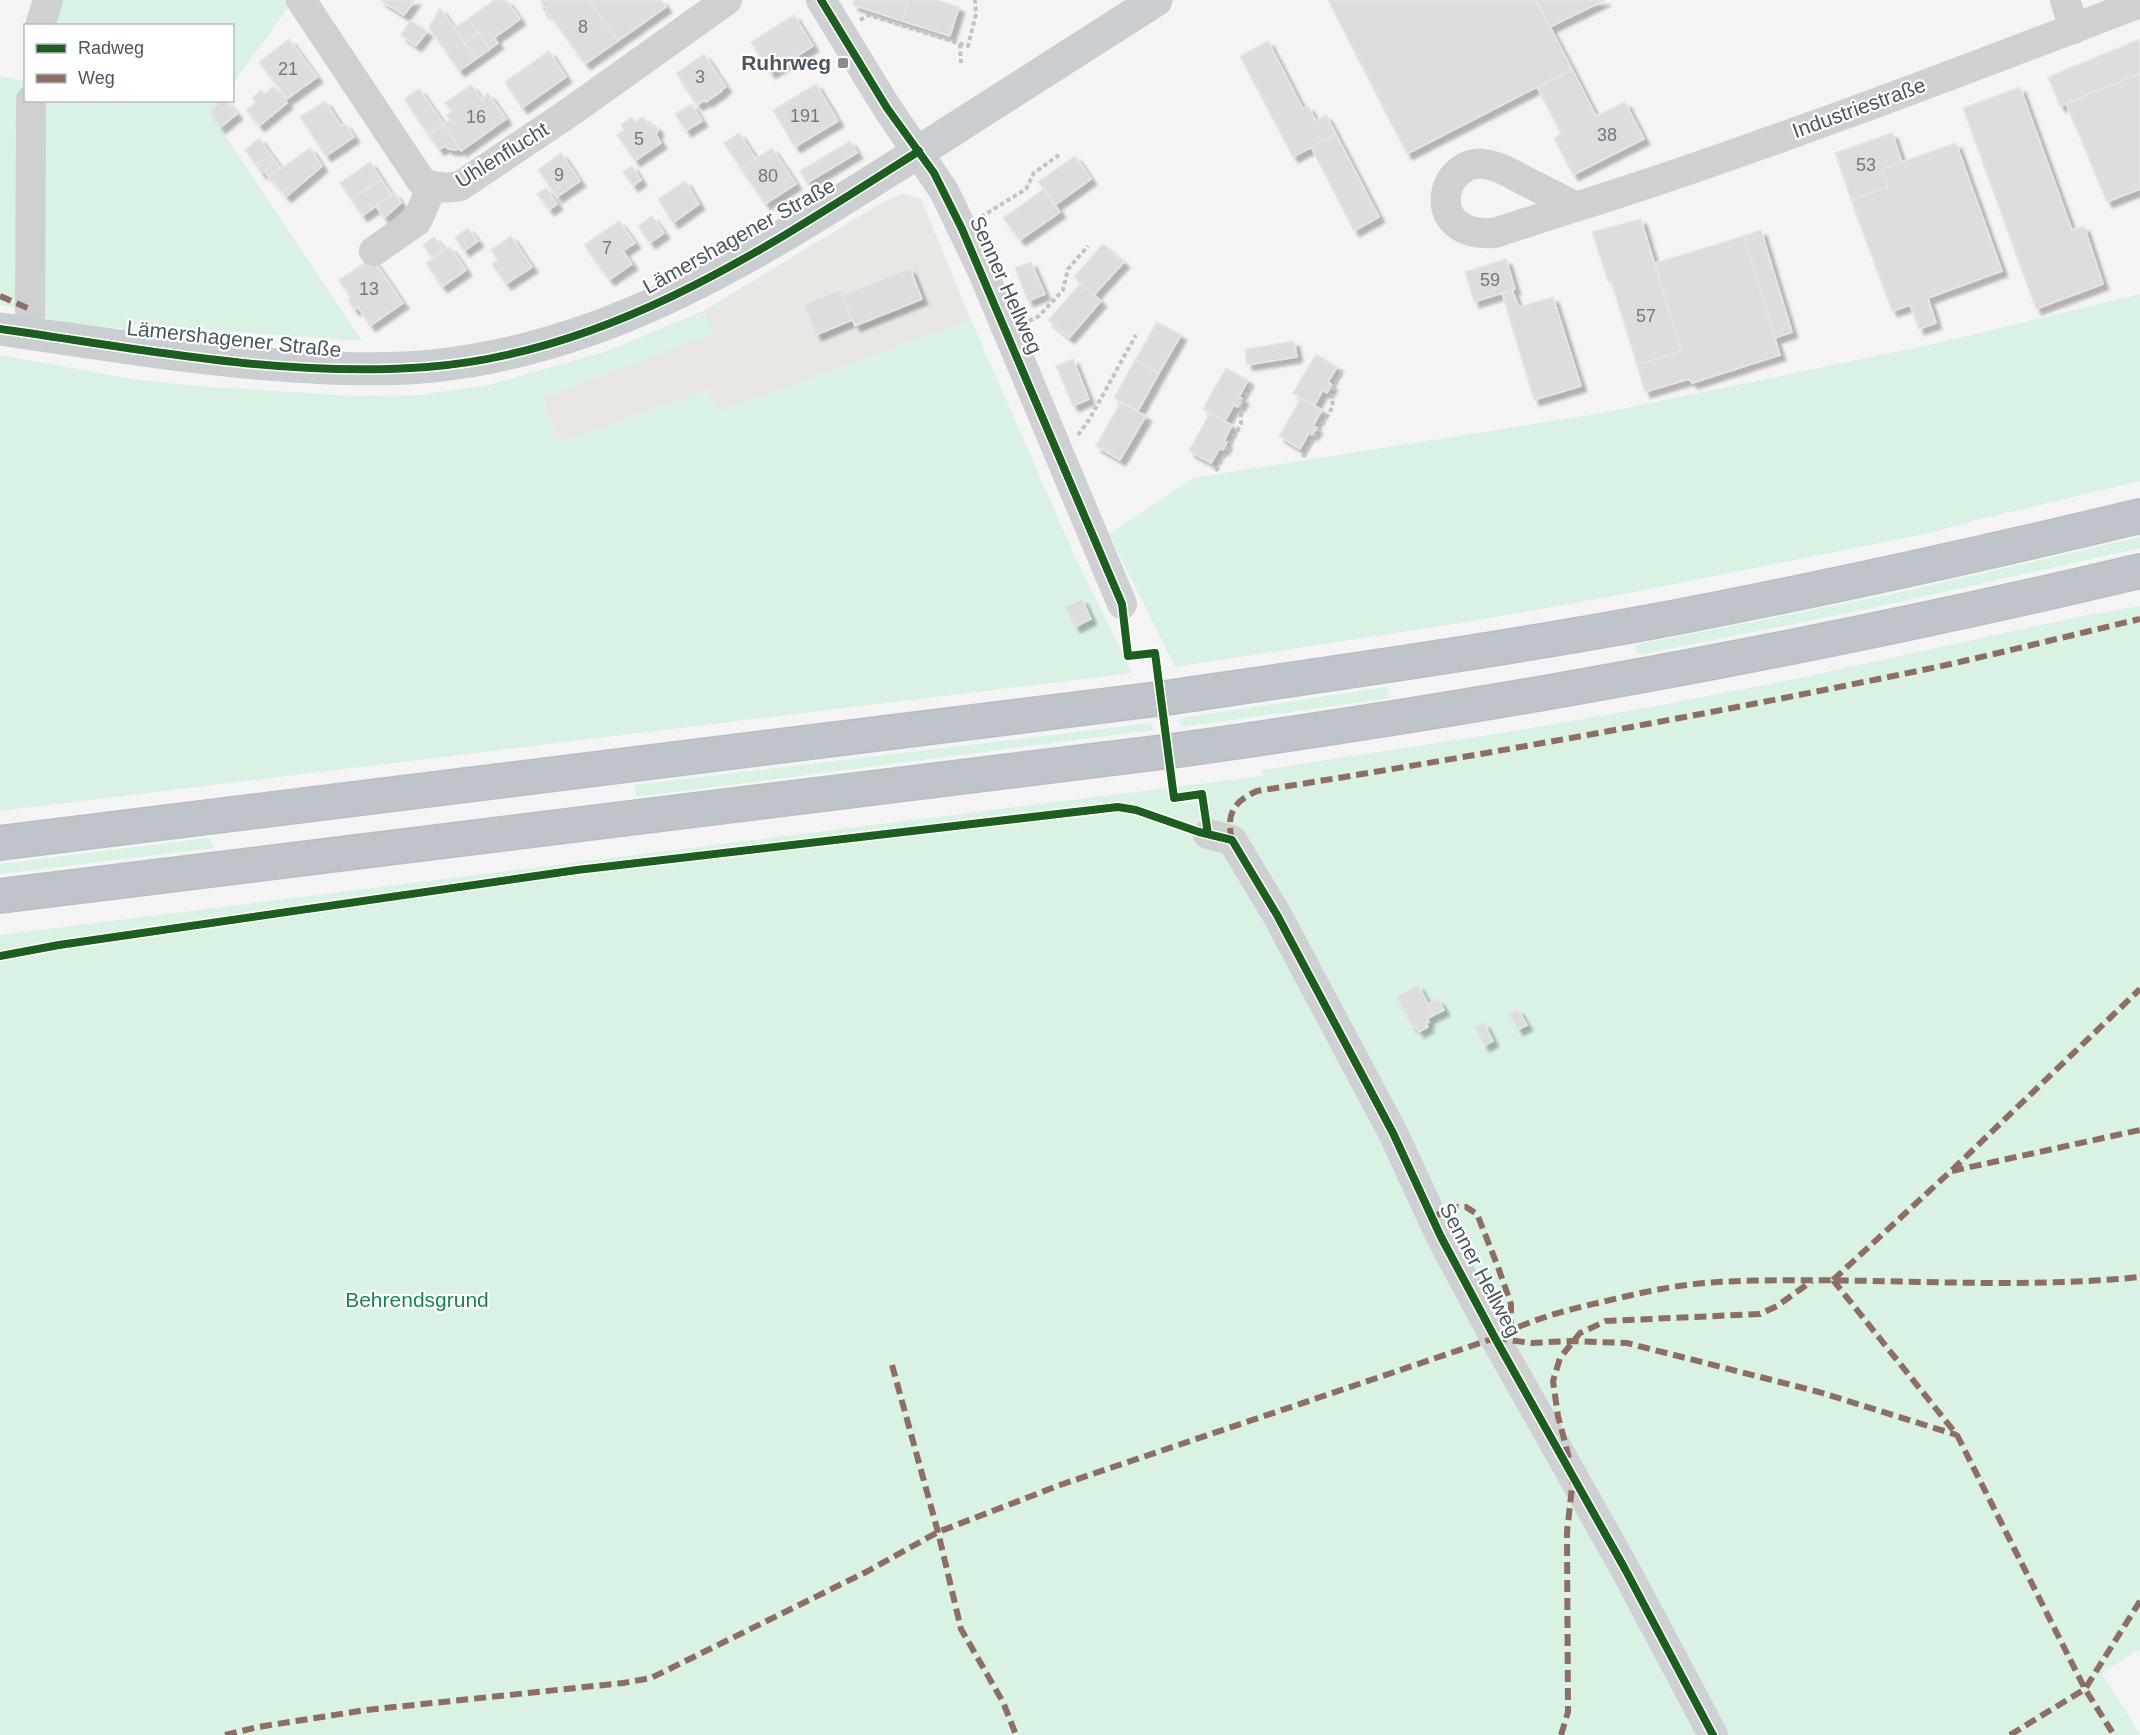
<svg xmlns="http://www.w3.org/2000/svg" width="2140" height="1735" viewBox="0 0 2140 1735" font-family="Arial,sans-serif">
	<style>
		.commercial { fill: #e8e7e3 }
		.green { fill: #d9f2e3 }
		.building { fill: #ddddde; stroke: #e5e6e7; stroke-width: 1.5; filter: url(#shadow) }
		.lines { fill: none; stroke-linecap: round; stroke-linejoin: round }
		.highway-casing { stroke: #b9bec3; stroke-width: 36 }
		.path { stroke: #bcc7c4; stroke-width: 4; stroke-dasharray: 4.5 3; stroke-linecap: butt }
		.minor { stroke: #ced0d2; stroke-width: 30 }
		.major { stroke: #caced1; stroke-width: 33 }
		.highway { stroke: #bec4c9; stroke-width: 33 }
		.path-bridge { stroke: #bcc7c4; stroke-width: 4; stroke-dasharray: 4.5 3; stroke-linecap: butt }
		.quiet { stroke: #8d6e63; stroke-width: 6; stroke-dasharray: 12 6; stroke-linecap: butt }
		.cycleway-casing { stroke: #fff; stroke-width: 11 }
		.cycleway { stroke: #1b5e20; stroke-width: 8 }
		.poi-dot { fill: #868d94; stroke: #fff; stroke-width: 2 }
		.labels { text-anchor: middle; stroke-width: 4.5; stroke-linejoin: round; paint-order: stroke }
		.number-label { font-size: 18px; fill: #707881 }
		.poi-label { font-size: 21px; font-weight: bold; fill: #4a5661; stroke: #fff; text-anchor: end }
		.street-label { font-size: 21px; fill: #4a5661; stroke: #fff }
		.park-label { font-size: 21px; fill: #17864f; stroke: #fff }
	</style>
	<defs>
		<filter id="shadow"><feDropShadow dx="5.5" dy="5.5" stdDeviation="1.5" flood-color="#0004"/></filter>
	</defs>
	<rect width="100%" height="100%" fill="#f4f4f4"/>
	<path class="commercial" d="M903,193L921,199L971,320L718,412L707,390L561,443L542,398L713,333L703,311L885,201Z"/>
	<path class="green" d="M57,0H294L233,83L232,26H47Z
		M0,76L24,81L23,294L21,308L0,305Z
		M39,101H219L210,113L362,341L134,325L133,336L69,326L39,315Z
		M2140,294V481L1972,521L1930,533L1630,593L1473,621L1175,667L1109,534L1193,478L1603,413L1934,344Z
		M703,311L714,333L542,398L561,443L707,390L719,411L971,320L1073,552L1132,673L0,811V355L138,380L209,387L357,396L419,395L489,385L607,351Z
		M2140,537V548L1863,610L1638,655L1634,645L1884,596Z
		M2140,606V1649L2102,1673L2140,1735H0V935L1262,776V770L1508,732L1657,706L1804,677L2087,615Z
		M1387,687L1390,698L1181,727L1180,718Z
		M1151,723L1153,730L636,797L634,785Z
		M209,838L213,848L0,874V864Z"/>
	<path class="building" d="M380,0H415L404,15Z
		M494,0H506L520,19L494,38L498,43L490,49L468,19Z
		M540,0H589L618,41L585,64L547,11L545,12L542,8L545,7Z
		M589,0H661L666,7L618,41Z
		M854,0H908L902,21L853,5Z
		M908,0H936L959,7L950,36L902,21Z
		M1328,0H1536L1572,69L1407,154Z
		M1536,0H1605L1550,27Z
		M440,8L476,59L459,71L429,27Z
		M794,15L813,46L770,73L751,42Z
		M468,19L478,33L464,43L454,28Z
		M411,20L427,32L416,46L401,35Z
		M478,33L490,49L476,59L464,43Z
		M289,39L317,77L287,99L259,62Z
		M2140,39V73L2060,106L2048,77Z
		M1268,41L1303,109L1308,106L1316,121L1326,115L1336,134L1293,157L1240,56Z
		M549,51L566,77L522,108L505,82Z
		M704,54L726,87L721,90L722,91L706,102L705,100L697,105L681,82H682L677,73Z
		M1572,69L1596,116L1625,102L1644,139L1573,175L1554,138L1561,134L1537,87Z
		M2140,73V189L2107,202L2066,104Z
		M816,84L838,121L795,147L773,110Z
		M471,85L481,99L488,93L506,119L461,151L444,124L450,120L446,115L452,112L445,103Z
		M273,86L278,91L280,90L287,103L259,126L246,110L256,102L252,98L261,90L265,94Z
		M2020,87L2072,230L2084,226L2103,284L2036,309L1963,108Z
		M419,89L444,124L428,134L404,99Z
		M220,100H225L237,114L220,128L210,113Z
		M325,101L341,126L345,124L354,137L326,156L300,117Z
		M691,104L702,121L686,131L675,114Z
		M632,117L635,122L643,117L649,125H655L658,129L656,135L661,143L635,161L617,135L624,130L621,125Z
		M444,124L459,148L456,150L448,149L445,146L439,150L428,134Z
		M739,133L756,159L741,169L724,143Z
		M1892,133L1902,162L1882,169L1888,187L1851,200L1835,153Z
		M1336,134L1379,217L1354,231L1311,147Z
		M259,138L271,155L256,165L245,150Z
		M850,141L857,153L807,183L800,171Z
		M1956,143L2002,271L1928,298L1936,323L1919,329L1910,305L1892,311L1851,200L1888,187L1882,169Z
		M310,148L322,166L286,197L269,177Z
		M772,148L796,184L765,204L741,169Z
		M561,153L580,181L557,197L538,170Z
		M271,155L276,162L261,173L256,165Z
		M1075,156L1091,179L1055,205L1038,182Z
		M276,162L280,167L269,177L264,171Z
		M370,162L381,179L351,199L340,183Z
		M632,166L641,180L633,186L623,172Z
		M381,179L392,195L362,216L351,199Z
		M685,181L699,204L673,223L658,199Z
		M546,188L557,204L549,210L537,194Z
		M1044,189L1060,212L1020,240L1003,218Z
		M394,193L401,203L384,218L376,206Z
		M652,216L664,233L650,243L638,226Z
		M1641,219L1681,351L1637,365L1611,281H1608L1592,232Z
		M619,221L635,243L623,251L632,264L609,280L584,245Z
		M468,228L478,241L464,251L455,237Z
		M1761,230L1792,332L1775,338L1744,236Z
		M511,236L532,267L506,284L492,264L498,260L491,250Z
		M1744,236L1780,355L1692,383L1689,379L1645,392L1637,365L1681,351L1655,263Z
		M434,237L444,250L432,258L423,245Z
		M1103,244L1124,262L1094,295L1074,277Z
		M450,247L466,270L442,287L426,263Z
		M372,258L403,303L370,326L358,307L354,310L348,300L351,298L339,280Z
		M1506,259L1515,289L1474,302L1465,272Z
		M1031,262L1045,294L1028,301L1015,268Z
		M910,268L922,299L855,326L842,295Z
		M1081,283L1101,301L1069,338L1048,320Z
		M840,290L852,320L816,335L804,304Z
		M1512,290L1519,307L1553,297L1581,386L1534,400L1502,293Z
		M1157,322L1181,335L1159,373L1135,360Z
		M1294,341L1297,357L1247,365L1245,349Z
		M1316,354L1337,367L1328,382L1332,385L1327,393L1323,390L1314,406L1293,393Z
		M1073,359L1089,399L1073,406L1056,366Z
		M1135,360L1159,373L1138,411L1114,398Z
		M1226,368L1248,380L1239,397L1243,399L1238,407L1234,405L1225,421L1203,409Z
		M1301,398L1322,410L1313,426L1317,428L1312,435L1309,433L1300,449L1279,436Z
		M1121,402L1146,416L1120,460L1096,446Z
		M1210,413L1232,425L1224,441L1227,442L1223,450L1220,448L1211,463L1189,451Z
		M1082,599L1091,619L1075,627L1065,607Z
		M1418,985L1434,1015L1427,1019L1429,1022L1426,1023L1428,1027L1419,1032L1415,1026L1413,1027L1396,997Z
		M1438,999L1444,1010L1434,1015L1428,1004Z
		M1517,1009L1527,1025L1518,1030L1509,1014Z
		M1484,1023L1493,1041L1484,1046L1475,1027Z"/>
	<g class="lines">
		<g class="highway-casing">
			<path id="highway" d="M0,843L1165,698C1336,673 1507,649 1677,617C1832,587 1986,553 2140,516
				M0,896L1171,751C1497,706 1820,647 2140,571"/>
		</g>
		<path class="path" d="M860,20L869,15L968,46L976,14L975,0
			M960,44L961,63
			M981,217L1026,189L1034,173L1059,155
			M1029,321L1039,316L1063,290L1068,269L1088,246
			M1078,435L1089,420L1136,335
			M1303,457L1333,406L1331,392L1343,370
			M1216,471L1241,424V404L1253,385
			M1126,635L1128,656L1155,653
			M1174,798L1202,794L1205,812"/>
		<path class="minor" d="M301,0L422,182C435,188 446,189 460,186L573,110L727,0
			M821,0L887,108L944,191L982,270L1122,604
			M2065,0L2074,29
			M40,26L48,0
			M1576,207C1560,198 1543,190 1527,182C1513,175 1500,166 1485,164C1440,158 1422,238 1495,233C1558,212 1622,193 1685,171C1837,119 1989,61 2140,3
			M374,251L417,221L432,186
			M30,333L31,100
			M1208,834L1232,840L1277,915L1393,1133L1441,1237L1495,1338L1625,1569L1713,1735"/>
		<path class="major" d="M0,329C98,343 195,360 294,366C339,369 386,371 432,366C610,348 754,256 901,163C986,109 1071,55 1156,0"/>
		<use href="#highway" class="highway"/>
		<path class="path-bridge" d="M1155,653L1174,798"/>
		<path class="quiet" d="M0,296L30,309
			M1232,840C1226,814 1233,802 1257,791C1485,755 1711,714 1937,667C2005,652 2072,635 2140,619
			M1952,1171L2140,1130
			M1431,1218L1454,1207H1466L1477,1214L1498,1267L1511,1304V1329
			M1833,1280L1957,1435L2085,1689L2114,1735
			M1833,1280L1951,1171L2140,989
			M1495,1338L1531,1343L1571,1341L1627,1343L1819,1392L1957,1435
			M892,1365L938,1532L961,1629L1003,1702L1016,1735
			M1569,1458L1558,1416L1553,1381L1560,1358L1580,1333L1606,1321L1760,1314L1777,1306L1812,1281
			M225,1735L258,1727L366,1710L623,1683L651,1678L868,1571L938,1532L1060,1485L1495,1338C1532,1319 1562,1311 1602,1302C1639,1293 1679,1284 1718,1282C1858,1275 2000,1291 2140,1277
			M1561,1735L1568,1712L1567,1532L1573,1478
			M2010,1735L2085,1689L2140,1601"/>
		<g class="cycleway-casing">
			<path id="cycleway" d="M821,0L887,108L934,173L962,229L1122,604L1128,656L1155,653L1174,798L1202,794L1208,834
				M0,329C141,349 284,378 427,367C611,353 768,247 919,151
				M0,956L59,945L577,870L1118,807L1136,810L1199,832L1232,840L1277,915L1393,1133L1441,1237L1495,1338L1625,1569L1713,1735"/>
		</g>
		<use href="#cycleway" class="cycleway"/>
	</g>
	<rect class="poi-dot" x="837" y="57" width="12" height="12" rx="3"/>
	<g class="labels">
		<g class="number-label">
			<text x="583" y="33">8</text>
			<text x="288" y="75">21</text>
			<text x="700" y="83">3</text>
			<text x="805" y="122">191</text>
			<text x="476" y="123">16</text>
			<text x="1607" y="141">38</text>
			<text x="639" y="145">5</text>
			<text x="1866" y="171">53</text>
			<text x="559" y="181">9</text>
			<text x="768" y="182">80</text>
			<text x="607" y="254">7</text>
			<text x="1490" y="286">59</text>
			<text x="369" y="295">13</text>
			<text x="1646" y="322">57</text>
		</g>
		<g class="poi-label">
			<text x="831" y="70">Ruhrweg</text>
		</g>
		<g class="street-label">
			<text transform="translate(1859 108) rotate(-20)" y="7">Industriestraße</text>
			<text transform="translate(502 155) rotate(-32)" y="7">Uhlenflucht</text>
			<text transform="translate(739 236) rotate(-29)" y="7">Lämershagener Straße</text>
			<text transform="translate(1006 285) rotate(66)" y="7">Senner Hellweg</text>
			<text transform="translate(234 339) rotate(6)" y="7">Lämershagener Straße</text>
			<text transform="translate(1480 1270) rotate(62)" y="7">Senner Hellweg</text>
		</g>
		<g class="park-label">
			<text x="417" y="1307">Behrendsgrund</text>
		</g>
	</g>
	<rect x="24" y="24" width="210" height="78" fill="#ffffff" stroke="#b7bbc0" stroke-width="1.5"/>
	<rect x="36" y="44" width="30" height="9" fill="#1b5e20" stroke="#b7bbc0" stroke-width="1.5"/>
	<text x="78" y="54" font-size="18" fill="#4a5661">Radweg</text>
	<rect x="36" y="74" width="30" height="9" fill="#8d6e63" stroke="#b7bbc0" stroke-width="1.5"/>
	<text x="78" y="84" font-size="18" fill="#4a5661">Weg</text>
</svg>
